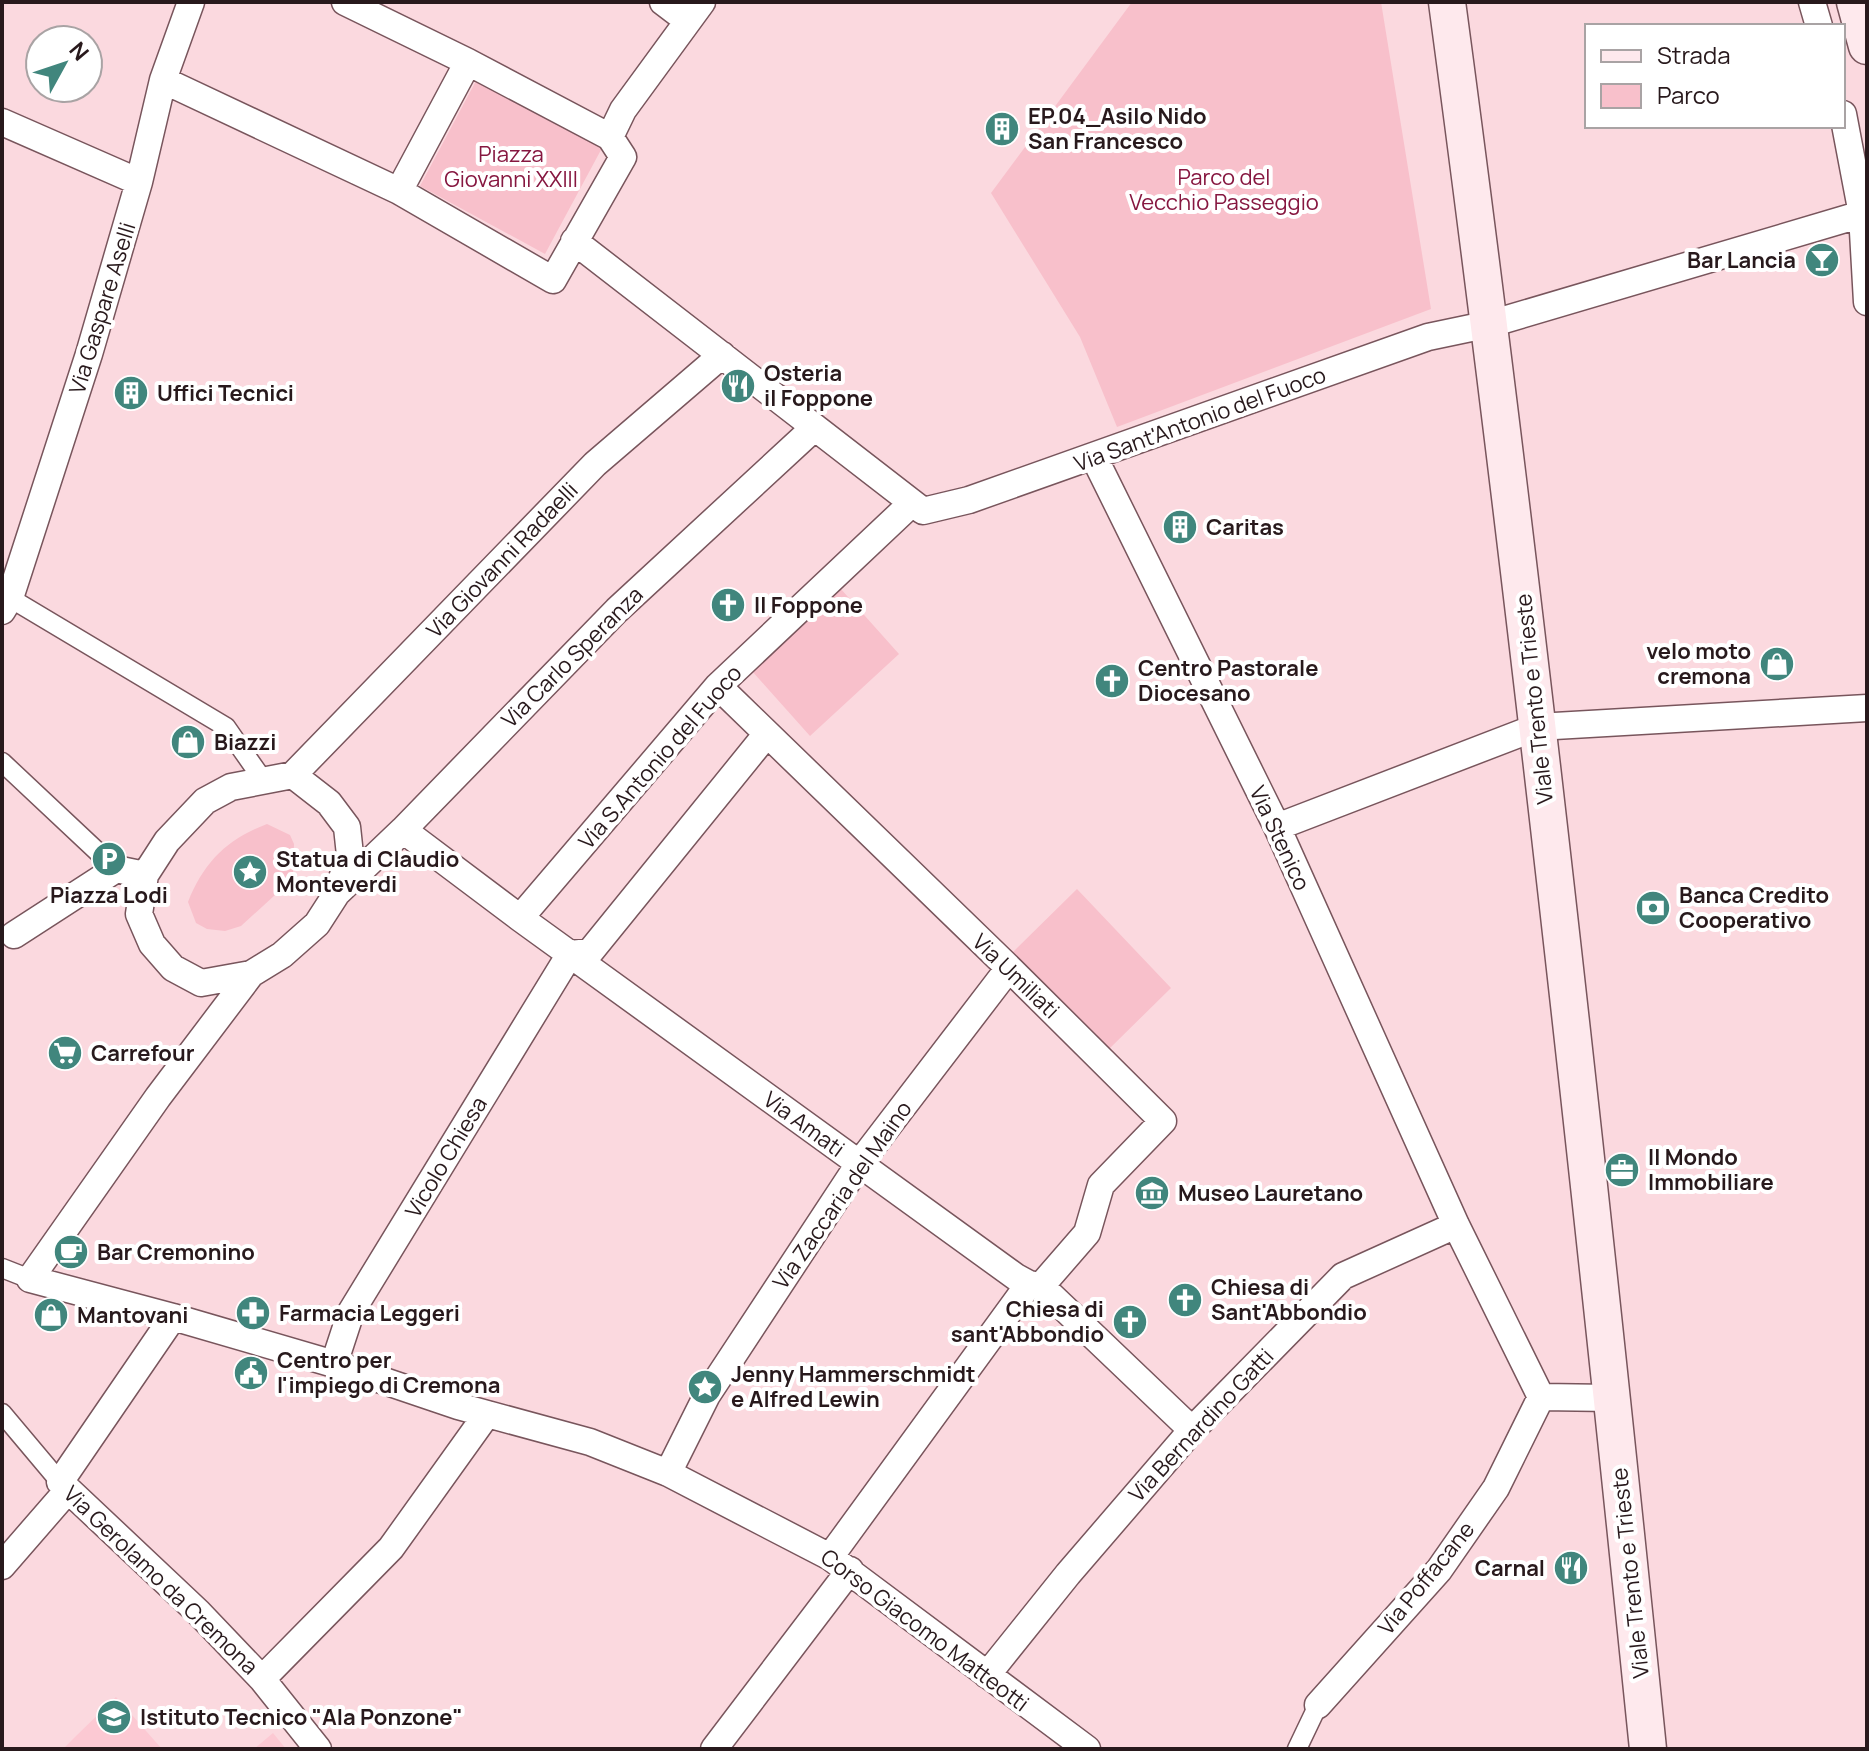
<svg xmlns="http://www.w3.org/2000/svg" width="1869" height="1751" viewBox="0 0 1869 1751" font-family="Manrope,sans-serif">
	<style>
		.built { fill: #fcc9d3 }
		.green { fill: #f8c0cb }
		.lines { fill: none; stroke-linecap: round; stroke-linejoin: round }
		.pedestrian-casing { stroke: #78555c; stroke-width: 21 }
		.minor-casing { stroke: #78555c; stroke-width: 29 }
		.secondary-casing { stroke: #78555c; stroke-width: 39 }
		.pedestrian { stroke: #fff; stroke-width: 18 }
		.minor { stroke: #fff; stroke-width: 26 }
		.secondary { stroke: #fee9ed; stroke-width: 36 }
		.labels { text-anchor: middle; stroke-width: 8; stroke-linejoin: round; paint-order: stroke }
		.poi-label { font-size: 22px; font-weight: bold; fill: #28191c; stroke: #fff; text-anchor: start }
		.park-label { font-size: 22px; fill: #861740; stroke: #fff }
		.street-label { font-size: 22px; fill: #28191c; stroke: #fff }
	</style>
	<rect width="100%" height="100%" fill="#fbd9df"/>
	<path class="built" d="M116,1697L162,1749H63L75,1737Z
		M273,1733L286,1749H254Z"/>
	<path class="green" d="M1132,2H1381L1431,309L1117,427L1080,337L991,193Z
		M477,79L602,148L545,254L420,186Z
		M840,588L899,654L810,736L751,670Z
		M267,824L290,835L294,844L293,873L275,895L241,926L225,931L207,929L196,923L188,902C204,862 227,839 267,824Z
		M1077,889L1171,988L1108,1050L1012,953Z"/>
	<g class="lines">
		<g class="pedestrian-casing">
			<path id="pedestrian" d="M10,598L226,727L263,780
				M2,762L116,869
				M2,1268L30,1279
				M2,1413L60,1482
				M1297,1749L1318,1705"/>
		</g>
		<g class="minor-casing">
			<path id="minor" d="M345,2L468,62
				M663,2L688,21
				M1812,2L1819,26
				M468,62L610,137L623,157L553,280L399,191Z
				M163,80L399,191
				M1843,114L1862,214L1867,302
				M2,122L139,182
				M610,137L623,110L702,2
				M574,241L923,511L969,500L1428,337L1490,324L1862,214
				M1094,457L1277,827L1456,1225L1541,1397
				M2,611L10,598L89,354L139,182L163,80L191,2
				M718,686L1009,968L1163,1121L1101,1185L1087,1233L1041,1286
				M293,775L329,803L347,827L350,855L337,893L317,924L282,955L251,974L201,983L173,968L152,944L139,914L145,875L167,841L205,801L231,787Z
				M293,775L595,464L722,355
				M1277,827L1537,727L1867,708
				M403,830L520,918L1016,1277L1029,1284L1041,1286L1192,1430
				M337,893L403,830L617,610L814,428
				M520,918L718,686L912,503
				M14,935L116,869L145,875
				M251,974L158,1097L30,1279L173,1317L334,1364L458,1406L590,1442L668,1473L830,1557L1087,1749
				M173,1317L60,1482L198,1612L262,1679L318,1749
				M334,1364L351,1312L570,954L590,952L766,735
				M1541,1397L1612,1398
				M668,1473L707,1395L859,1164L1009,968
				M830,1557L1029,1284
				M2,1566L68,1490
				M987,1675L1068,1574L1192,1430L1343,1276L1456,1225
				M262,1679L391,1548L487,1414
				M1318,1705L1439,1570L1496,1488L1541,1397
				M714,1749L850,1570"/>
		</g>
		<g class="secondary-casing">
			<path id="secondary" d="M1447,2C1525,583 1589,1166 1648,1749
				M1855,2L1867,46"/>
		</g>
		<use href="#pedestrian" class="pedestrian"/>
		<use href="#minor" class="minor"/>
		<use href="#secondary" class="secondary"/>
	</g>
	<defs>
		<g id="building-disc" transform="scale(1.8)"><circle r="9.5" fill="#41867d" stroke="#fff"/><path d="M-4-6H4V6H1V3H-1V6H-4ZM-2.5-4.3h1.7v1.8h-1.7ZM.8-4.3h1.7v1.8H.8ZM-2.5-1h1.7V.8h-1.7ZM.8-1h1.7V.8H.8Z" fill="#fff"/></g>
		<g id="bar-disc" transform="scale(1.8)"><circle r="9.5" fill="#41867d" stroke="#fff"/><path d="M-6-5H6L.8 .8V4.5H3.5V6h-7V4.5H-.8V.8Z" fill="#fff"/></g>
		<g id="restaurant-disc" transform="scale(1.8)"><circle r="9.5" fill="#41867d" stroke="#fff"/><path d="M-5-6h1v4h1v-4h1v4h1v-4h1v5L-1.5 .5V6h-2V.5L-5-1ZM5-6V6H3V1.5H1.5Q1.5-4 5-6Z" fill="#fff"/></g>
		<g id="church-disc" transform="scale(1.8)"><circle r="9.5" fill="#41867d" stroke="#fff"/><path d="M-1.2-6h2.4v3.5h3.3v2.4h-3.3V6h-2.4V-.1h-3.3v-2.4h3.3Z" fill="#fff"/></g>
		<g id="shop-disc" transform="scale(1.8)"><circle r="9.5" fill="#41867d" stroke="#fff"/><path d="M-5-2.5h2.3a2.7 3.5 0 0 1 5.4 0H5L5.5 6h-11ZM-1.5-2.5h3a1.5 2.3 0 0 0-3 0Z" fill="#fff"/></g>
		<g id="parking-disc" transform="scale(1.8)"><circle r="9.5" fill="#41867d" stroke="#fff"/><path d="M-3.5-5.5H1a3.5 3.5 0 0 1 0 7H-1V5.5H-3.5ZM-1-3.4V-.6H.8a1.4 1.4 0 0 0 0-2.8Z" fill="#fff"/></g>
		<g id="sight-disc" transform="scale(1.8)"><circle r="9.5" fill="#41867d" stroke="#fff"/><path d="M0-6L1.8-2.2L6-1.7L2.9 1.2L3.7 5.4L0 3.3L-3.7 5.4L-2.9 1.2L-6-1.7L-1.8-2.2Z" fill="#fff"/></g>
		<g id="bank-disc" transform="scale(1.8)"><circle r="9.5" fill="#41867d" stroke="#fff"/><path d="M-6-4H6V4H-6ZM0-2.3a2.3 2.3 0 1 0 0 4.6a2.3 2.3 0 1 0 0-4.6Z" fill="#fff"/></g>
		<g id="supermarket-disc" transform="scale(1.8)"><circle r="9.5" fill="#41867d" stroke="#fff"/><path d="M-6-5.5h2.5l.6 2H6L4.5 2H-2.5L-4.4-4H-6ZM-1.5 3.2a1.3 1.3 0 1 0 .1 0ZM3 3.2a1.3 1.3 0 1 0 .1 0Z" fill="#fff"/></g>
		<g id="office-disc" transform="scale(1.8)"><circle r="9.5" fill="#41867d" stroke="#fff"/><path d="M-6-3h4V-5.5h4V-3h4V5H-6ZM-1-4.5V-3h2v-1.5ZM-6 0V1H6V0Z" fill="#fff"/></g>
		<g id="museum-disc" transform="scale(1.8)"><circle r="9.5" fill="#41867d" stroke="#fff"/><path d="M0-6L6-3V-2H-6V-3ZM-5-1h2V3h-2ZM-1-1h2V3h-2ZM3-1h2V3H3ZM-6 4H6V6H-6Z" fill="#fff"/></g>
		<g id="cafe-disc" transform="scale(1.8)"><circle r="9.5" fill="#41867d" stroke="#fff"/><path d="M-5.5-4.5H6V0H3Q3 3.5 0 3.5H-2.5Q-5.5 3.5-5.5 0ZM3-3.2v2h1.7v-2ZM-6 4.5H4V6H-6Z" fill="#fff"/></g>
		<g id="pharmacy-disc" transform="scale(1.8)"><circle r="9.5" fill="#41867d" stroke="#fff"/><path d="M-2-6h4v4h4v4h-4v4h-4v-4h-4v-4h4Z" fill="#fff"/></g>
		<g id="civic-disc" transform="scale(1.8)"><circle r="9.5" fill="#41867d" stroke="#fff"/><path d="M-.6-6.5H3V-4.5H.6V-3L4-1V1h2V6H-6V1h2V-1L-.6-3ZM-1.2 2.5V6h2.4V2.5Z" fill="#fff"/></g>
		<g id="school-disc" transform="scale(1.8)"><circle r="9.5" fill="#41867d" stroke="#fff"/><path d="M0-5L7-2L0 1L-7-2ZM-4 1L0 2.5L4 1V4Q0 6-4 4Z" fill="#fff"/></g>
	</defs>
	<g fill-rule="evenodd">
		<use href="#building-disc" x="1002" y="129"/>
		<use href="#bar-disc" x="1822" y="260"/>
		<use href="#restaurant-disc" x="738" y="386"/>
		<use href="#building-disc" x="131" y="393"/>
		<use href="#building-disc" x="1180" y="527"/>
		<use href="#church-disc" x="728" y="605"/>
		<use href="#shop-disc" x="1777" y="664"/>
		<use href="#church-disc" x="1112" y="681"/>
		<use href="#shop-disc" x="188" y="742"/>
		<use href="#parking-disc" x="109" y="859"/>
		<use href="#sight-disc" x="250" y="872"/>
		<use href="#bank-disc" x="1653" y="908"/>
		<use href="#supermarket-disc" x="65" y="1053"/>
		<use href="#office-disc" x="1622" y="1170"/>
		<use href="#museum-disc" x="1152" y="1193"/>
		<use href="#cafe-disc" x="71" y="1252"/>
		<use href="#church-disc" x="1185" y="1300"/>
		<use href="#pharmacy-disc" x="253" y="1313"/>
		<use href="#shop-disc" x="51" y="1315"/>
		<use href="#church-disc" x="1130" y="1322"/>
		<use href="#civic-disc" x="251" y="1373"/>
		<use href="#sight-disc" x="705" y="1387"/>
		<use href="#restaurant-disc" x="1571" y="1568"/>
		<use href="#school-disc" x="114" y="1717"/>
	</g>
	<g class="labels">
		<g class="poi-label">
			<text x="1028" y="124">EP.04_Asilo Nido<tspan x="1028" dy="25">San Francesco</tspan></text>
			<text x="1796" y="268" text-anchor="end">Bar Lancia</text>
			<text x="764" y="381">Osteria<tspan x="764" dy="25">il Foppone</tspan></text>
			<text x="157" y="401">Uffici Tecnici</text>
			<text x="1206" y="535">Caritas</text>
			<text x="754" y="613">Il Foppone</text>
			<text x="1751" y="659" text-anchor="end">velo moto<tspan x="1751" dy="25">cremona</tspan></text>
			<text x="1138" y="676">Centro Pastorale<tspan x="1138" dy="25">Diocesano</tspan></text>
			<text x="214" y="750">Biazzi</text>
			<text x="276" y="867">Statua di Claudio<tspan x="276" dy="25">Monteverdi</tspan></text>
			<text x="109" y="903" text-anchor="middle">Piazza Lodi</text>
			<text x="1679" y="903">Banca Credito<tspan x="1679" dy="25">Cooperativo</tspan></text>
			<text x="91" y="1061">Carrefour</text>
			<text x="1648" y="1165">Il Mondo<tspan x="1648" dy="25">Immobiliare</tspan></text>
			<text x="1178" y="1201">Museo Lauretano</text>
			<text x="97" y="1260">Bar Cremonino</text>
			<text x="1211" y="1295">Chiesa di<tspan x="1211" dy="25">Sant'Abbondio</tspan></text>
			<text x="1104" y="1317" text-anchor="end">Chiesa di<tspan x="1104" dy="25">sant'Abbondio</tspan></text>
			<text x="279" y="1321">Farmacia Leggeri</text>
			<text x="77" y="1323">Mantovani</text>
			<text x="277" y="1368">Centro per<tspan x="277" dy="25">l'impiego di Cremona</tspan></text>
			<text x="731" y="1382">Jenny Hammerschmidt<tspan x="731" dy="25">e Alfred Lewin</tspan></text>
			<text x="1545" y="1576" text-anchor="end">Carnal</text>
			<text x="140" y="1725">Istituto Tecnico "Ala Ponzone"</text>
		</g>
		<g class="park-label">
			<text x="511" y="162">Piazza<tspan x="511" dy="25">Giovanni XXIII</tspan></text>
			<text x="1224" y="185">Parco del<tspan x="1224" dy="25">Vecchio Passeggio</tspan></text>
		</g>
		<g class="street-label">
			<text transform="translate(102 308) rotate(-73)" y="8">Via Gaspare Aselli</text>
			<text transform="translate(1200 419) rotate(-20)" y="8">Via Sant'Antonio del Fuoco</text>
			<text transform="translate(502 560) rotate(-46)" y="8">Via Giovanni Radaelli</text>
			<text transform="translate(572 657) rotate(-45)" y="8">Via Carlo Speranza</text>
			<text transform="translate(1534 699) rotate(-96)" y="8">Viale Trento e Trieste</text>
			<text transform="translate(660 757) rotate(-49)" y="8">Via S.Antonio del Fuoco</text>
			<text transform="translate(1280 838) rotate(65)" y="8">Via Stenico</text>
			<text transform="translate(1016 976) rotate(44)" y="8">Via Umiliati</text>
			<text transform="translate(804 1124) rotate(36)" y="8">Via Amati</text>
			<text transform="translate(446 1157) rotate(-59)" y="8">Vicolo Chiesa</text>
			<text transform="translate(842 1195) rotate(-55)" y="8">Via Zaccaria del Maino</text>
			<text transform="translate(1201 1425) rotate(-47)" y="8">Via Bernardino Gatti</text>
			<text transform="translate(1630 1573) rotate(-96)" y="8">Viale Trento e Trieste</text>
			<text transform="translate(1426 1578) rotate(-51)" y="8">Via Poffacane</text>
			<text transform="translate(161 1580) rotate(44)" y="8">Via Gerolamo da Cremona</text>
			<text transform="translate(925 1630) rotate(37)" y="8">Corso Giacomo Matteotti</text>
		</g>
	</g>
	<rect width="1869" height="1751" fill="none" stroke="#28191c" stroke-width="8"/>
	<rect x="1585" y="24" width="260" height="104" fill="#ffffff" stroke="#a9a3a4" stroke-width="2"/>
	<rect x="1601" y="50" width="40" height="12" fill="#fee9ed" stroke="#a9a3a4" stroke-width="2"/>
	<text x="1657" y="64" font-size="24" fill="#28191c">Strada</text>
	<rect x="1601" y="84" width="40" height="24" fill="#f8c0cb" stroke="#a9a3a4" stroke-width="2"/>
	<text x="1657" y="104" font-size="24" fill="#28191c">Parco</text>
	<g transform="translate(64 64) rotate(50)"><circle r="38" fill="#ffffff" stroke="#a9a3a4" stroke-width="2"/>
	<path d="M0-6L14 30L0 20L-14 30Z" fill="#41867d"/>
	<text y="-12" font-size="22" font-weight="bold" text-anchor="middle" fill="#28191c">N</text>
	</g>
</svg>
